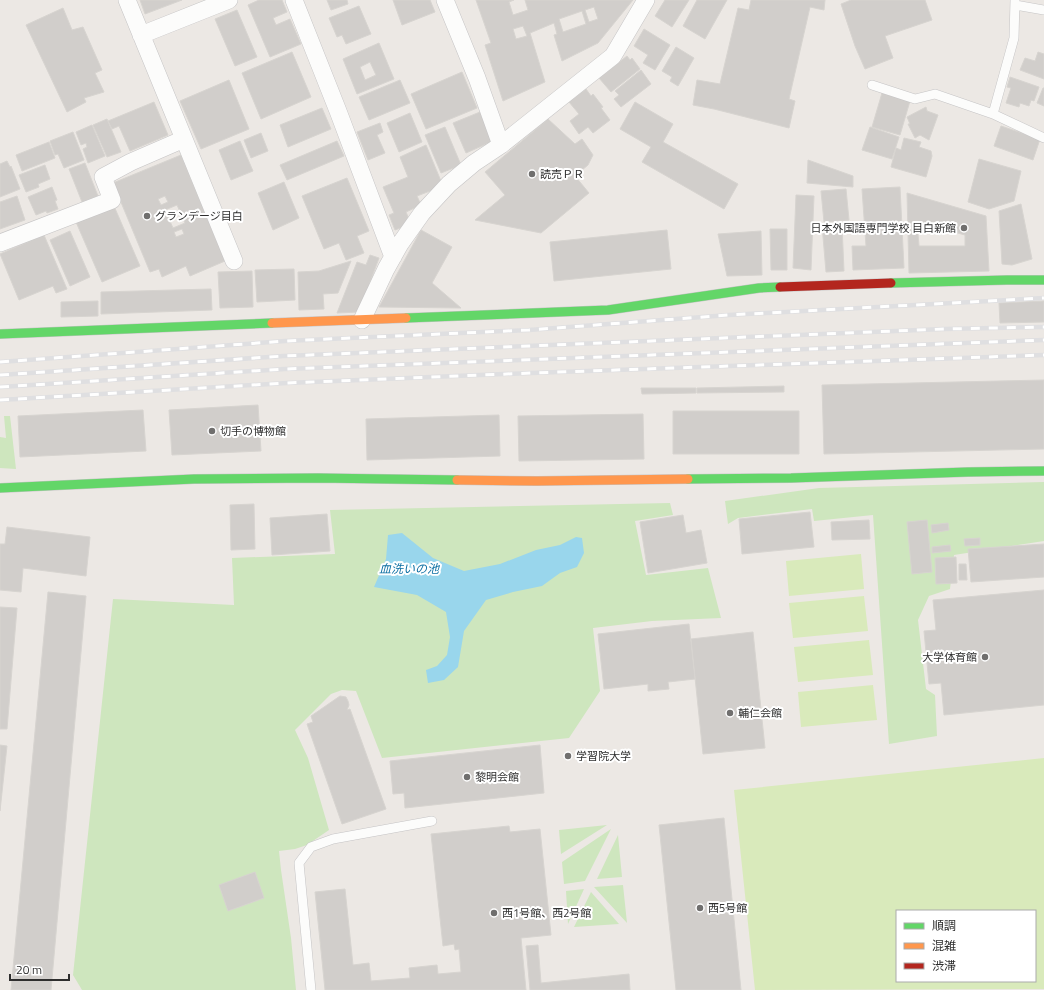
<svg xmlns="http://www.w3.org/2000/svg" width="1044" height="990" viewBox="0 0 1044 990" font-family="'Titillium Web','Noto Sans JP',sans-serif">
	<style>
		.green { fill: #cee6be }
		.pitch { fill: #d9eabb; fill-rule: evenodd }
		.water { fill: #99d6ec }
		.building { fill: #d1cecb; stroke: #d7d4d0; fill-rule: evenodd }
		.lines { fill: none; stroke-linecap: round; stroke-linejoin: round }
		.lane-casing { stroke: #c5c4c5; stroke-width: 10 }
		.street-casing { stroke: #c5c4c5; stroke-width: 18 }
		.fast-casing { stroke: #c5c4c5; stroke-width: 10 }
		.slow-casing { stroke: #c5c4c5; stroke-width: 10 }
		.jam-casing { stroke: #c5c4c5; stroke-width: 10 }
		.lane { stroke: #fcfcfb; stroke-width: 9 }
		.street { stroke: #fcfcfb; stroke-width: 17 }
		.fast { stroke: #63d668; stroke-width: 9 }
		.slow { stroke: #ff974d; stroke-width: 9 }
		.jam { stroke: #b3261e; stroke-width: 9 }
		.rail-casing { stroke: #dfdfe1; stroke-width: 4.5 }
		.rail { stroke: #fff; stroke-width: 3; stroke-dasharray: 9; stroke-linecap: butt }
		.poi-dot { fill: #706f6e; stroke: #fff; stroke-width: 1.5 }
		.labels { text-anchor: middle; stroke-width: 4; stroke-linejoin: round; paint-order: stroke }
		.poi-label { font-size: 11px; fill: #2e2e2e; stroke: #fff; text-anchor: start }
		.water-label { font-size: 12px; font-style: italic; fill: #0d6fa3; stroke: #fff }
	</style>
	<rect width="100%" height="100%" fill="#ece8e4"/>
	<path class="green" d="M4,416H10L16,469L0,468V437L6,438Z
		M1044,482V541L954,555L950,589L929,596L918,620L926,689L935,695L937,736L889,744L873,515L814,521L812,509L738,518L728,524L725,501L819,488Z
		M670,503L673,515L635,521L646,575L708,568L721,618L652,621L593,628L600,691L569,738L382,758L356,691L342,690L331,694L295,730L308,758L329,830L307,845L295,849L279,851L281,870L291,938L296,990H82L73,975L113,599L234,605L232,558L335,554L330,510Z
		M607,825L561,854L559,830Z
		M611,829L585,881L564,884L562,862Z
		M618,835L622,877L597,879Z
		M623,885L627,923L594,887Z
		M584,889L568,924L566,891Z
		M591,892L619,924L574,927Z"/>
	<path class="pitch" d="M861,554L864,589L789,596L786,561Z
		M864,596L868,631L793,638L789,603Z
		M869,640L873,675L798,682L794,647Z
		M873,685L877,720L801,727L798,692Z
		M1044,758V989L755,990L734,790ZM897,911H1035V981H897Z"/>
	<path class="water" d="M402,533L433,558L464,571L500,564L536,550L560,545L576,537L582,538L584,553L577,567L560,573L542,586L513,592L486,600L464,631L458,667L444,680L428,683L426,670L437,666L447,655L450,637L446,612L417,595L374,587L386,559L388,535Z"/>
	<path class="building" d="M140,0H182L145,14Z
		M259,0H282L287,12L273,18L276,25L290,19L301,44L270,57L248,5Z
		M327,0H347L348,4L331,10Z
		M393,0H430L435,12L402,25Z
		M476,0H514L509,2L513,15L528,10L525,0H633L598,43L562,61L554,35L557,34L554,23L530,33L545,82L503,101L485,45L491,43ZM594,7L598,19L589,22L585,10ZM582,11L586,24L563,32L559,19ZM523,26L527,36L516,39L513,29Z
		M665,0H689L672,27L655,16Z
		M697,0H727L705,39L683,26Z
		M751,0H825L824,10L810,7L789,99L795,101L789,128L714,109L693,105L697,80L720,84L738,8L749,10Z
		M851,0H925L932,20L885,36L893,58L865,69L855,46L841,4Z
		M359,6L371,34L346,44L342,35L337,37L329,18Z
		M63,8L72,30L83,27L102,70L95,73L104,92L84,98L86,102L67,112L26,25Z
		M237,10L257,57L235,66L215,19Z
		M644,29L670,45L655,70L643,63L648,55L634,46Z
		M379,43L394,79L357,94L343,59ZM370,62L376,75L365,80L360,67Z
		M676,47L694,58L678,86L670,81L672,77L662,71Z
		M292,52L311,97L261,119L242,73Z
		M1038,52L1044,54V79L1020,70L1025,58L1035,61Z
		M627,56L630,60L632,58L640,69L611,92L599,78Z
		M641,70L651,84L621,107L614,99L619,95L615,91Z
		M462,72L477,108L426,129L411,94Z
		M1010,77L1039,87L1034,101L1031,100L1029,106L1020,103L1019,107L1006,103L1011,88L1007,87Z
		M229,80L249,129L201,149L180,101Z
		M400,80L410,103L369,120L359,97Z
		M1043,88H1044V106L1037,103Z
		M586,89L591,96L593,94L603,107L601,108L610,120L593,133L588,127L579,134L570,121L579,114L569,102Z
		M882,93L910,101L900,135L872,127Z
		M154,102L168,135L130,151L119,126L112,129L108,121Z
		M635,102L673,124L663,142L738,184L724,209L642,162L651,147L620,129Z
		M926,107L927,111L938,115L929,140L920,135L915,138L908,124H910L907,117Z
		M322,108L331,129L288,147L280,125Z
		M480,112L493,141L466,153L453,123Z
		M410,113L422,142L399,152L387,123Z
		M107,119L121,152L107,157L93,125Z
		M548,119L575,144L582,139L593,155L588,165L575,176L589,193L541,233L475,220L505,195L485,172Z
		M380,123L383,132L377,135L385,153L368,160L357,132Z
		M92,125L105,156L88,163L83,149L87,147L86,143L81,145L76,132Z
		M1001,126L1040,139L1033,160L994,146Z
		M445,127L461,165L441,173L425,135Z
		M870,127L899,137L892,159L862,150Z
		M73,132L84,160L64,168L58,154L55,155L50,141Z
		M261,133L268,151L251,158L244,140Z
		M904,138L921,142L919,147L931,151L932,156L926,177L891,167L896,148L901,150Z
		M240,141L253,171L231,180L219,150Z
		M337,141L344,156L287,180L280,165Z
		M49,142L55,158L22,171L16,155Z
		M426,145L443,186L417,196L421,205L406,212L411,224L395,230L389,215L394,213L383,187L408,177L400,157Z
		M181,155L225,261L190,276L186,266L162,277L159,269L150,272L113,183ZM165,196L168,202L161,205L158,199ZM177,205L185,223L173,228L165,210ZM182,229L184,234L176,237L174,232Z
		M979,159L1021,171L1014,201L989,209L968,202Z
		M808,160L853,176V187L807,183Z
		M7,161L10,167L11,166L20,189L0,197V164Z
		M85,163L98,196L82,202L69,169Z
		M45,165L50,179L38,184L39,187L26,192L19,175Z
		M347,178L369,231L357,236L364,253L346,260L339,243L324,249L302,196Z
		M284,182L299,218L273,230L258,193Z
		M52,187L57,200L55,201L58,209L47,213L46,211L36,215L28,197Z
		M900,187L904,268L853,270L852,246H866L862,189Z
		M846,189L849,220L824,222L821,191Z
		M907,193L986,216L989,271L909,273ZM917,222L965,235V246H919Z
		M796,195L814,196L811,270L793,268Z
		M17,196L25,220L0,229V202Z
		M1021,204L1032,259L1012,265L1002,264L999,211Z
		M114,206L140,266L102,282L76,222Z
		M822,225H842L844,271L826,272Z
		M770,229H787V270H771Z
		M421,230L452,247L432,283L461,308L379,307Z
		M667,230L671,269L554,281L550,242Z
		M70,231L90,277L70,286L50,240Z
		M761,231L762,275L727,276L718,234Z
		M44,235L67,289L56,293L53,286L19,300L0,254Z
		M370,255L379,258L359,312L337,313L357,262L366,265Z
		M351,261L338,293L323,294L324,309L299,310L298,272L319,271Z
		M294,269L295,300L257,302L255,270Z
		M252,271L253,307L220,308L218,272Z
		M211,289L212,310L101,314V292Z
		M98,301V316L61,317V302Z
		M1044,301V322L1000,323L999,303Z
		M1044,380V449L824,454L822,385Z
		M784,386V392L697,393V388Z
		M641,388H696V393L642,394Z
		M258,405L261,451L172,455L169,410Z
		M143,410L146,451L20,457L18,416Z
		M673,411H799V454H673Z
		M643,414L644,459L519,461L518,416Z
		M499,415L500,456L367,460L366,419Z
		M254,504L255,549L231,550L230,505Z
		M810,512L814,547L742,554L739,519Z
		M327,514L330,551L272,555L270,518Z
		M683,515L686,533L701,530L707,563L648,573L640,522Z
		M869,520L870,539L832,540L831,522Z
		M927,520L932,572L912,574L907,522Z
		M948,523L949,530L932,533L931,525Z
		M7,527L90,537L86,576L23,568L21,592L0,590V544H5Z
		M980,538V545L965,546L964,539Z
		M1044,544V577L971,582L968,549Z
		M950,545L951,551L932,553V547Z
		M956,557L957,583L936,584L935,558Z
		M959,564H966L967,580H959Z
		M1044,590V705L944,715L941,683L929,684L924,631L936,630L933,600Z
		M48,592L86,596L51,990H11Z
		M0,607L17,608L7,729H0Z
		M689,624L695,679L668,682L669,689L648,691V684L604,689L598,634Z
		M753,632L765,748L703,754L691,639Z
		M340,696L346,697L348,701L349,705L347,710L350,709L386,809L342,824L307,724L313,722L311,716Z
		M0,745L7,746L0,811Z
		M540,745L544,793L405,808L404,793L393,794L390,761Z
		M724,818L741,990H676L659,825Z
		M509,826L510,832L540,829L551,935L521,938L526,990H325L315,892L345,889L353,965L369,963L371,981L410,978L409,968L437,965L438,974L461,972L459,949L455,950L454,944L443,946L431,834Z
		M255,872L264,898L228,911L219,885Z
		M538,945L541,983L629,974L630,990H530L526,946Z"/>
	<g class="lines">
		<g class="lane-casing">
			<path id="lane" d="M1015,5L1044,10
				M872,85L915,99L935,94L993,114L1044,138
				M993,114L1014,38L1015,0
				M311,990L299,863L311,847L333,839L432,821"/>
		</g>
		<g class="street-casing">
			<path id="street" d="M127,0L234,261
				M294,0L338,111L393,257
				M445,0L477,78L501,145
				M141,35L229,0
				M0,243L112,200L103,177L131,162L184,139
				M362,320L386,269L400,244L422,213L449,184L474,163L501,145L613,56L646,0"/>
		</g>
		<g class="fast-casing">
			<path id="fast" d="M891,283L1007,280H1044
				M406,318L608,310L759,288L780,287
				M0,334L272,323
				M688,479L791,478L968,472L1044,471
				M0,488L194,479L318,478L457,480"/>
		</g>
		<g class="slow-casing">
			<path id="slow" d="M272,323L406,318
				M457,480L537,481L688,479"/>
		</g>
		<g class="jam-casing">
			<path id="jam" d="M780,287L891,283"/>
		</g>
		<use href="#lane" class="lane"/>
		<use href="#street" class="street"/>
		<use href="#fast" class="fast"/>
		<use href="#slow" class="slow"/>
		<use href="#jam" class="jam"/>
		<g class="rail-casing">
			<path id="rail" d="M0,362L285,341L529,330L729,315L1044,298
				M0,375L284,356L944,329L1044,327
				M0,387L285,369L1044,340
				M0,400L287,383L531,373L1044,355"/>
		</g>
		<use href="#rail" class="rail"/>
	</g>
	<g class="poi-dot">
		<circle cx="532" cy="174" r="4"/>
		<circle cx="147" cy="216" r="4"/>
		<circle cx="964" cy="228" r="4"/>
		<circle cx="212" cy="431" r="4"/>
		<circle cx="985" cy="657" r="4"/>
		<circle cx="730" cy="713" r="4"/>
		<circle cx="568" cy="756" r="4"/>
		<circle cx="467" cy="777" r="4"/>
		<circle cx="700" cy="908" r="4"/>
		<circle cx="494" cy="913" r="4"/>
	</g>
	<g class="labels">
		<g class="poi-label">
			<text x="540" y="178">読売ＰＲ</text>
			<text x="155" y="220">グランデージ目白</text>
			<text x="956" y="232" text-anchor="end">日本外国語専門学校 目白新館</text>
			<text x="220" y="435">切手の博物館</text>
			<text x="977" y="661" text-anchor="end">大学体育館</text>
			<text x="738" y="717">輔仁会館</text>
			<text x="576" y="760">学習院大学</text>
			<text x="475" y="781">黎明会館</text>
			<text x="708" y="912">西5号館</text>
			<text x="502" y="917">西1号館、西2号館</text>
		</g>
		<g class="water-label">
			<text x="409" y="573">血洗いの池</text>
		</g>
	</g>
	<rect x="896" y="910" width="140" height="72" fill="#ffffff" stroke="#ababab"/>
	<rect x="904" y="923" width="20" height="6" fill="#63d668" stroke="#ababab"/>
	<text x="932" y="930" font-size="12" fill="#2e2e2e">順調</text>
	<rect x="904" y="943" width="20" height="6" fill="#ff974d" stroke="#ababab"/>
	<text x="932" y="950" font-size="12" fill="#2e2e2e">混雑</text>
	<rect x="904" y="963" width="20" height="6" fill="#b3261e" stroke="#ababab"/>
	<text x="932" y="970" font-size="12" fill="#2e2e2e">渋滞</text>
	<path d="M10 974v6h59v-6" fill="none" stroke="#2e2e2e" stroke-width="2"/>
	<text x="16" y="974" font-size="12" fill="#2e2e2e" stroke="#ffffff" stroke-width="3" paint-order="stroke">20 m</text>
</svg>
